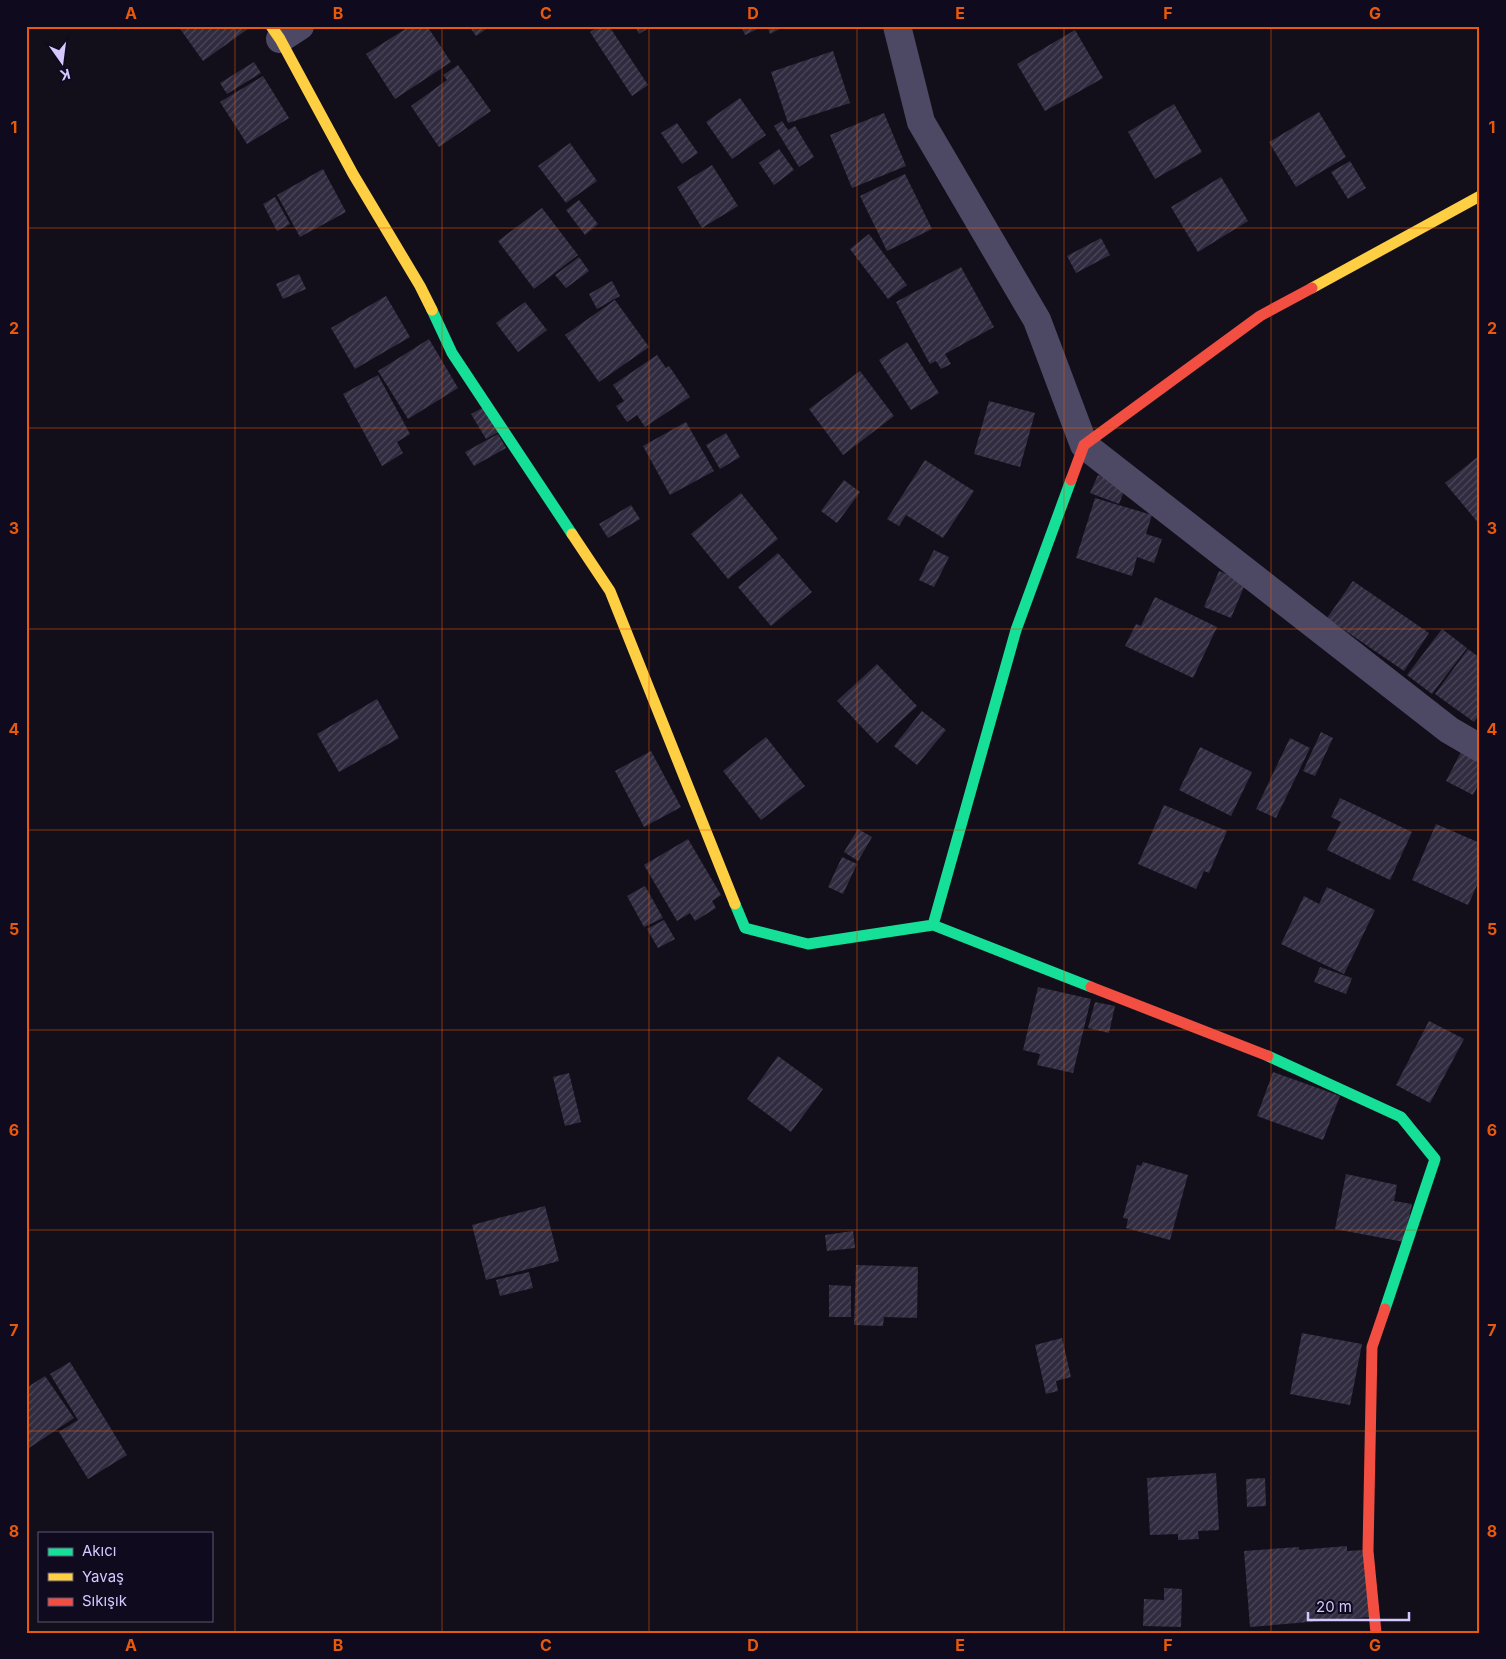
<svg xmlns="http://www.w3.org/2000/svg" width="1506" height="1659" viewBox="0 0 1506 1659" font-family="Inter,sans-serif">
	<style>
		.building { fill: url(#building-hatch) }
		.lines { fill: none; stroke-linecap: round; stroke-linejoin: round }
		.street { stroke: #4d4964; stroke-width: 28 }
		.fast { stroke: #16e098; stroke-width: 11 }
		.slow { stroke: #ffcf43; stroke-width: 11 }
		.jam { stroke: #f24e42; stroke-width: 11 }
		.grid { fill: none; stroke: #e8590c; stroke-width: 1; stroke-opacity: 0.55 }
		.neatline { fill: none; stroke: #e8590c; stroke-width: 2 }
		.grid-label { font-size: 16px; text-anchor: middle; font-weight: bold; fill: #e8590c }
	</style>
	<defs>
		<pattern id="building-hatch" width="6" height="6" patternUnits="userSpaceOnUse" patternTransform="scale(1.25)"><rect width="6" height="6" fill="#302b3e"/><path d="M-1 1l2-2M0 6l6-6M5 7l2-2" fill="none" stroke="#4d485b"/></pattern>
	</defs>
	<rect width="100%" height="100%" fill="#120f1a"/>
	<path class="building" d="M178,26H252L203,61Z
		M410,26H427L451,62L395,99L366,54Z
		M469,26H491L476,36Z
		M599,26H609L648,85L632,96L590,32Z
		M635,26H652L639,34Z
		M741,26H764L745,35Z
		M767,26H786L770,34Z
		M1075,30L1103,78L1045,111L1017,64Z
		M833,51L850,103L788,123L771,72Z
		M254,62L261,73L227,94L220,83Z
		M458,65L491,111L439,147L411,106L447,80L443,75Z
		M263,76L289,118L247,144L220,102Z
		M740,98L766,135L732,159L706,122Z
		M1174,104L1202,152L1155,179L1128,132Z
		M1319,112L1346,157L1296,187L1269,142Z
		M884,113L906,166L852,188L830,135Z
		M782,121L788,130L795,126L814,157L799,167L774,126Z
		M677,123L698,153L682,164L661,133Z
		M570,143L597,181L566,203L538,166Z
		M779,149L794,170L774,185L759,163Z
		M1350,161L1366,188L1348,199L1331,172Z
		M712,165L738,206L702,228L677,187Z
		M323,169L346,212L300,237L277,195Z
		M905,174L932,229L887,251L860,196Z
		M1221,177L1248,221L1198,252L1171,207Z
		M275,197L290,224L277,231L263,204Z
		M579,200L598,224L585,235L566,210Z
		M542,208L578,255L534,289L498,241Z
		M869,234L907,285L888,299L850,249Z
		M1101,238L1110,255L1076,273L1067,256Z
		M579,257L589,271L566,288L555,275Z
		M961,267L994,327L945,354L951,364L941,369L936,361L930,364L896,302Z
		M299,274L306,289L283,299L276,284Z
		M612,281L620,296L597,309L589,294Z
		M386,296L410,337L355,369L331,328Z
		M615,300L649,347L599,382L565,335Z
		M525,302L547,330L518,352L496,323Z
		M429,339L458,388L408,419L378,371Z
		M907,342L939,393L911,410L879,360Z
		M657,355L666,368L669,366L690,397L645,427L637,415L627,422L616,406L624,401L613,385Z
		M860,371L894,416L843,455L809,409Z
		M378,375L410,434L397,442L403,453L382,466L343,394Z
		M989,401L1035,413L1020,467L974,454Z
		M486,406L500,431L486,439L471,414Z
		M686,422L714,471L670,495L643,446Z
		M726,433L740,457L720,469L706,445Z
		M498,434L506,448L474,466L465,452Z
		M1480,455V525L1445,483Z
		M925,460L974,491L943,538L906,515L899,526L887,519Z
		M1098,475L1126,486L1119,504L1090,493Z
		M844,480L860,492L837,523L821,511Z
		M741,493L778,539L728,579L691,534Z
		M1095,498L1152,515L1146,534L1162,539L1154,563L1137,557L1132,576L1076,558Z
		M631,505L640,519L608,538L599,524Z
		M934,550L949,557L934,587L919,580Z
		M778,553L812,592L771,626L738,587Z
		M1219,571L1246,582L1231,618L1204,607Z
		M1353,581L1429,633L1404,671L1327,618Z
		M1155,597L1217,627L1193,678L1125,646L1136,624L1141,626Z
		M1442,629L1467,648L1432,694L1407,675Z
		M1468,649L1480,658V714L1474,722L1435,694Z
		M877,664L917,706L877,743L837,701Z
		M377,699L399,738L339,772L317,734Z
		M922,711L946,730L917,765L894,746Z
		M1321,732L1333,738L1315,776L1303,771Z
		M766,737L805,786L761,820L723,771Z
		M1290,738L1310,748L1276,818L1256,809Z
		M1200,747L1252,772L1231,816L1179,790Z
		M651,751L681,807L644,827L615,771Z
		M1461,752L1480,762V782L1473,795L1446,781Z
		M1340,798L1412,832L1390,880L1327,850L1341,822L1331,817Z
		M1164,805L1227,831L1209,873L1204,871L1196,889L1138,864Z
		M1436,824L1480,843V879L1468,905L1412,880Z
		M858,829L872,837L858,861L844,852Z
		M688,839L721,895L712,901L716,908L695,921L690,913L677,921L644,865Z
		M842,857L857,864L843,894L828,887Z
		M645,886L663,918L644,927L627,896Z
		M1327,887L1375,910L1344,974L1281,944L1304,896L1319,904Z
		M664,920L675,939L658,948L647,929Z
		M1320,967L1352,978L1346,994L1314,982Z
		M1038,987L1091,999L1073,1073L1037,1065L1040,1054L1023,1050Z
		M1095,1002L1115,1006L1109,1033L1088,1028Z
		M1429,1021L1464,1039L1430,1103L1396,1085Z
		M778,1056L823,1089L791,1132L747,1099Z
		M1273,1072L1340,1096L1323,1140L1257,1116Z
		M569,1073L581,1122L565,1126L553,1077Z
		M1143,1162L1188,1175L1170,1240L1126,1228L1128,1219L1123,1218L1137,1165L1141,1166Z
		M1346,1174L1397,1185L1394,1201L1412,1204L1404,1242L1335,1229Z
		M545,1206L559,1261L486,1280L472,1225Z
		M853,1231L855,1248L827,1251L825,1235Z
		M856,1265L918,1267L917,1318L884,1317L883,1326L854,1325Z
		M529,1272L533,1288L500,1296L496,1280Z
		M829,1285L851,1286V1317H829Z
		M1302,1333L1362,1344L1350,1405L1290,1394Z
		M1062,1338L1071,1377L1056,1381L1058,1391L1046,1394L1035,1345Z
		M70,1362L127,1455L88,1479L59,1432L78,1420L50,1374Z
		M45,1376L74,1418L26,1450V1388Z
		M1216,1473L1219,1530L1198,1531L1199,1539L1178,1540V1534L1150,1535L1147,1478Z
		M1265,1478L1266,1506L1247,1507L1246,1479Z
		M1347,1546V1551L1364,1550L1369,1617L1250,1627L1244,1551L1299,1547V1550Z
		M1164,1588L1182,1589L1181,1627L1143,1626L1144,1599L1164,1600Z"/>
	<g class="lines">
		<path class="street" d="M897,26L921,122L1037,320L1084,445L1449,730L1480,748
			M280,39L300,26"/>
		<path class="fast" d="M432,310L452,353L572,534
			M735,904L745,928L808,944L933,925L1091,987
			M933,925L1016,630L1071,480
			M1268,1056L1401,1117L1435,1159L1385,1309"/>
		<path class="slow" d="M271,26L280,39L353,174L420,286L432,310
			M1312,288L1480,196
			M572,534L610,591L735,904"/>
		<path class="jam" d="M1071,480L1084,445L1260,316L1312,288
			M1091,987L1268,1056
			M1376,1633L1368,1551L1372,1347L1385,1309"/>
	</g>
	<path class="grid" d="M235,26V1633M442,26V1633M649,26V1633M857,26V1633M1064,26V1633M1271,26V1633M26,228H1480M26,428H1480M26,629H1480M26,830H1480M26,1030H1480M26,1230H1480M26,1431H1480"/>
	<rect width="1506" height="1659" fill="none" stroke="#100a1f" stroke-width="55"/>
	<rect x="38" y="1532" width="175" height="90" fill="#100a1f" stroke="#5e5679"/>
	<rect x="48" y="1548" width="25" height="8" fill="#16e098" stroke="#5e5679"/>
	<text x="82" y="1556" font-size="15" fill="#d4c8ff">Akıcı</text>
	<rect x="48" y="1573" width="25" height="8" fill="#ffcf43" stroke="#5e5679"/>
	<text x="82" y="1582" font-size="15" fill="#d4c8ff">Yavaş</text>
	<rect x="48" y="1598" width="25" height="8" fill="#f24e42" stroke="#5e5679"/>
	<text x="82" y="1606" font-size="15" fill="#d4c8ff">Sıkışık</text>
	<g transform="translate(62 62) rotate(166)" stroke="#100a1f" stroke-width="4" paint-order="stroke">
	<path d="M0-4L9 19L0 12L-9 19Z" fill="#d4c8ff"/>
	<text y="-8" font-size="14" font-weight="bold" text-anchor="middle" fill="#d4c8ff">K</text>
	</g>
	<path d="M1308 1612v8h101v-8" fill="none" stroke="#d4c8ff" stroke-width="2.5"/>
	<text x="1316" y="1612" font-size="15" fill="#d4c8ff" stroke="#100a1f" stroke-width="4" paint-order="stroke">20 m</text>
	<rect x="28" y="28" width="1450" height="1604" class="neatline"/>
	<g class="grid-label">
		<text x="131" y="19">A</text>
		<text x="338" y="19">B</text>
		<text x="546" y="19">C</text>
		<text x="753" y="19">D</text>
		<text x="960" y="19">E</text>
		<text x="1168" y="19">F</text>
		<text x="1375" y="19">G</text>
		<text x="14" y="133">1</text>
		<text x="1492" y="133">1</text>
		<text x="14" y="334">2</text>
		<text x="1492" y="334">2</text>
		<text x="14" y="534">3</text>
		<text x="1492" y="534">3</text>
		<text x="14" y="735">4</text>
		<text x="1492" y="735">4</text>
		<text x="14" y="935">5</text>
		<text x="1492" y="935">5</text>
		<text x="14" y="1136">6</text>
		<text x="1492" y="1136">6</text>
		<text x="14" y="1336">7</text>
		<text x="1492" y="1336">7</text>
		<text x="14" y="1537">8</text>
		<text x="1492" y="1537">8</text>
		<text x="131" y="1651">A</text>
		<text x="338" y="1651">B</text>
		<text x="546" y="1651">C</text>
		<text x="753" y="1651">D</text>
		<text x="960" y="1651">E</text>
		<text x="1168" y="1651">F</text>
		<text x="1375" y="1651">G</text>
	</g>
</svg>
